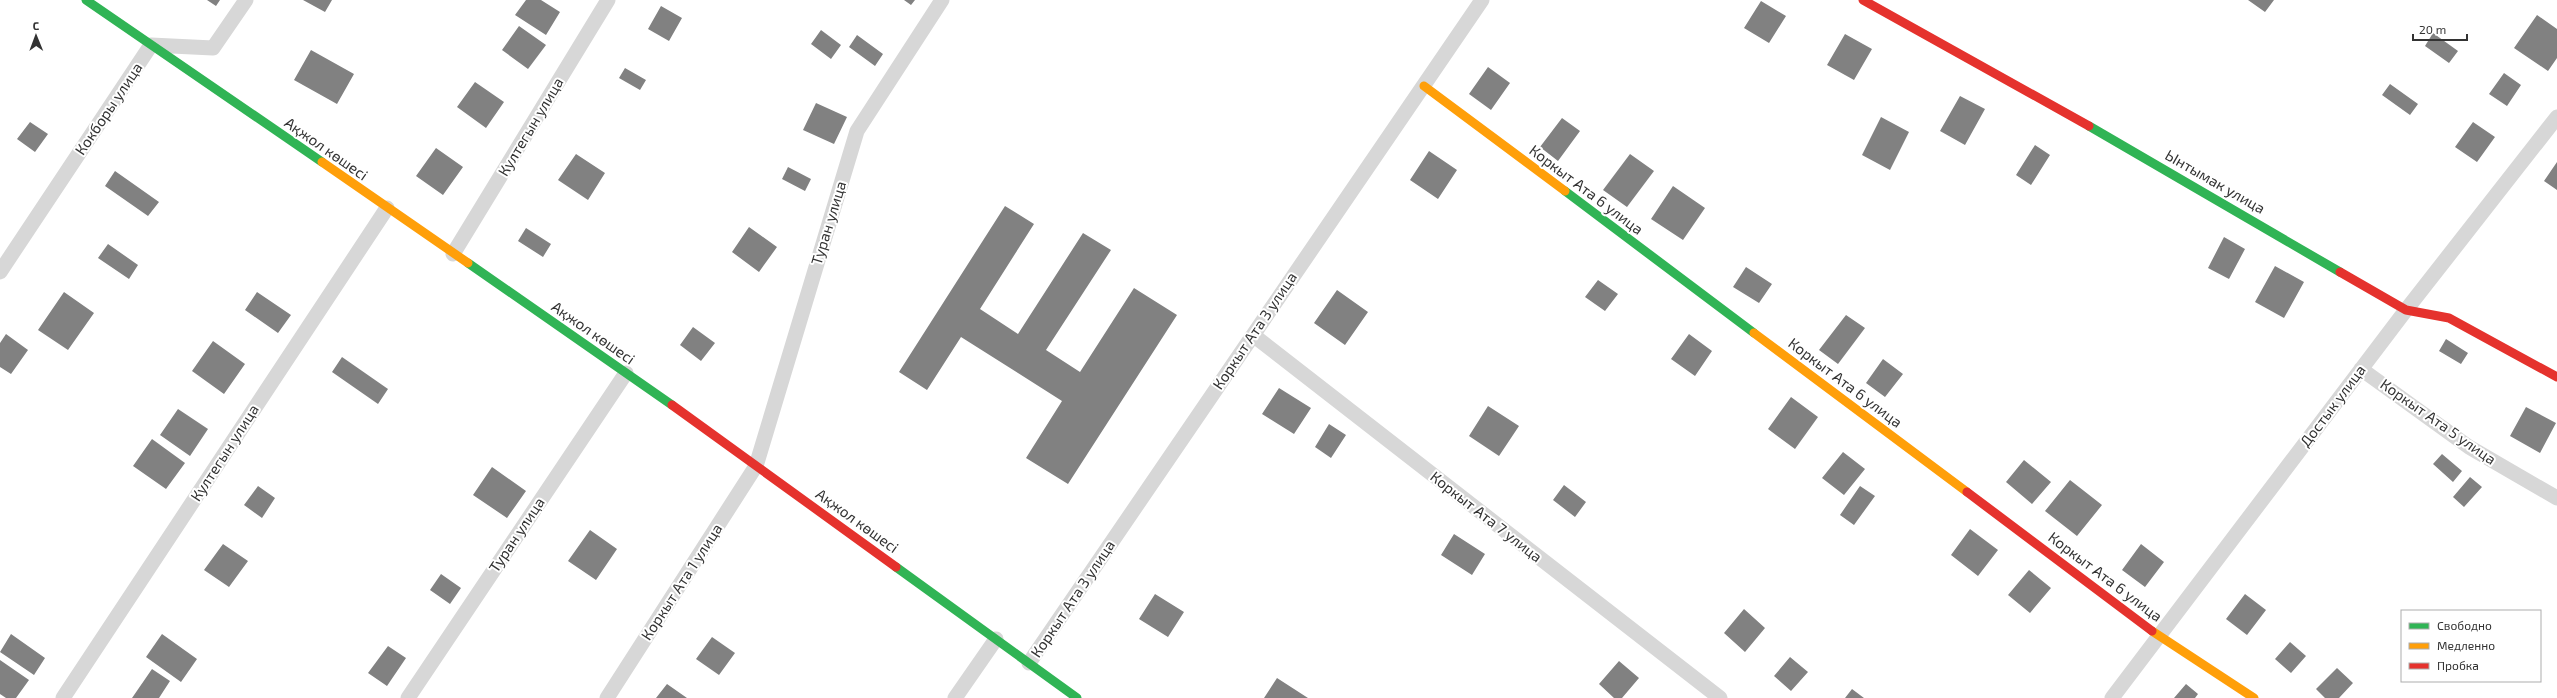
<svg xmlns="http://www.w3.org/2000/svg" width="2557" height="698" viewBox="0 0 2557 698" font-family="'Exo 2',sans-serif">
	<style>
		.building { fill: #818181 }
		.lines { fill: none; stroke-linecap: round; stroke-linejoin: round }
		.street { stroke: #d7d7d7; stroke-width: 15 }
		.fast { stroke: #30b455; stroke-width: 9 }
		.slow { stroke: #ff9f0a; stroke-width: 9 }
		.jam { stroke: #e5322d; stroke-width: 9 }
		.labels { text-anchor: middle; stroke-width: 4; stroke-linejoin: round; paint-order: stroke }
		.street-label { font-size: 15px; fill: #333; stroke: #fff }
	</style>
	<rect width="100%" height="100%" fill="#fff"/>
	<path class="building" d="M207,0H220L216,6Z
		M303,0H332L325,12Z
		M526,0H541L560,12L546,35L515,15Z
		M904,0H915L911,5Z
		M2248,0H2274L2265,12Z
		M1761,1L1786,16L1769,43L1744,28Z
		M661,6L682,18L669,41L648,29Z
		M2537,15L2557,29V58L2548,71L2514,48Z
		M519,26L546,45L528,69L502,50Z
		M821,30L841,45L831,59L811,44Z
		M2433,33L2458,51L2449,63L2425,46Z
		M1845,34L1872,49L1854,80L1827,65Z
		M857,35L883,54L875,66L849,47Z
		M311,50L354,74L337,104L294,80Z
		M1488,67L1510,83L1491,110L1469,94Z
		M625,68L646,80L640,90L619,78Z
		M2504,73L2521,85L2507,106L2489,94Z
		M475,82L504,102L486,128L457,107Z
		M2390,84L2418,104L2410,115L2382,95Z
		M1960,96L1985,109L1965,145L1940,131Z
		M816,103L847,117L834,144L803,130Z
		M1881,117L1909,132L1890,170L1862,155Z
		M1562,118L1580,131L1558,161L1540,147Z
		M30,122L48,134L35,152L17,139Z
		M2473,122L2495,137L2477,162L2455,147Z
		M2035,145L2050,155L2031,185L2016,175Z
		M436,148L463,167L443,195L416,176Z
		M1429,151L1457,170L1438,199L1410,180Z
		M576,154L605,173L588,200L558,180Z
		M1630,154L1654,171L1627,207L1603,190Z
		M2557,162V190L2544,181Z
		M788,167L811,179L805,191L782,179Z
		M115,171L159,202L148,216L105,186Z
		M1673,186L1705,208L1683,240L1651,219Z
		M1005,206L1034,224L980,309L1018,334L1083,233L1111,250L1046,350L1080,372L1134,288L1177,315L1068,484L1026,458L1062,401L961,337L927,390L899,372Z
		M749,227L777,247L759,272L732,252Z
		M526,228L551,244L543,257L518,241Z
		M2224,237L2245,249L2229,279L2208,268Z
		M108,244L138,265L129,279L98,258Z
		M2275,266L2304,282L2284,318L2255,302Z
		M1746,267L1772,284L1759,303L1733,287Z
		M1598,280L1618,294L1605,311L1585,297Z
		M1337,290L1368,312L1345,345L1314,323Z
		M64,292L94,313L68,350L38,330Z
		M257,292L291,315L278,333L245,310Z
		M1846,315L1865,328L1838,364L1819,350Z
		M693,327L715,343L701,361L680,345Z
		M6,334L28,350L11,374L0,367V343Z
		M1689,334L1712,351L1695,376L1671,359Z
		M2446,339L2468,353L2461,364L2439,351Z
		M213,341L245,364L224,394L192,371Z
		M342,357L388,389L378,404L332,372Z
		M1883,359L1903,374L1885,397L1866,383Z
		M1279,388L1311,408L1294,434L1262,414Z
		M1791,397L1818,417L1795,449L1768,429Z
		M1488,406L1519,426L1499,456L1469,436Z
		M2526,407L2556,423L2540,453L2510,436Z
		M178,409L208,429L190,456L160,435Z
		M1329,424L1346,435L1331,458L1315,447Z
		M152,439L185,463L166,489L133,466Z
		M1843,452L1865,469L1844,495L1822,478Z
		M2442,454L2462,471L2453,482L2433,464Z
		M2024,460L2051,482L2032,504L2006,482Z
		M492,467L526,491L507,518L473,495Z
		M2470,477L2482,487L2464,507L2453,497Z
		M2070,480L2102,505L2077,536L2045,511Z
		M1564,485L1586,502L1575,517L1553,500Z
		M258,486L275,498L262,518L244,505Z
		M1860,486L1875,496L1854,525L1840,515Z
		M1970,529L1998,550L1978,576L1951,555Z
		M590,530L617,549L596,580L568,561Z
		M1454,534L1485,554L1472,575L1441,555Z
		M223,544L248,561L229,587L204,570Z
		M2141,544L2164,562L2145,587L2122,570Z
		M2029,570L2051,588L2030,613L2008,595Z
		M441,574L461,588L450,604L430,590Z
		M1155,594L1184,612L1168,637L1139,619Z
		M2245,594L2266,610L2247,635L2226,619Z
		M1744,609L1765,628L1745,652L1724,633Z
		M11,634L45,658L34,675L0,652Z
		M162,634L197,659L181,682L146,657Z
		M712,637L735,653L719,675L696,659Z
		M2290,642L2306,656L2291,673L2275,659Z
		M388,646L406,658L387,686L368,673Z
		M1790,657L1808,672L1791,691L1774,676Z
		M0,660L29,680L16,698H6L0,694Z
		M1619,661L1639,678L1622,698H1614L1599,684Z
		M2337,668L2353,683L2339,698H2325L2316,689Z
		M152,669L170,681L159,698H132Z
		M1277,678L1308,698H1264Z
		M667,684L687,698H656Z
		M2186,684L2198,694L2195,698H2174Z
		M1852,689L1864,698H1845Z"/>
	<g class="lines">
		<path class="street" d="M453,254L608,0
			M0,272L151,45L213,48L246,0
			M1253,335L1720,698
			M2361,369L2469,447L2557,498
			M1029,663L1482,0
			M63,698L387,208
			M408,698L626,373
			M607,698L756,466L857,131L942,0
			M955,698L996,639
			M2112,698L2406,310L2557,117"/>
		<path class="fast" d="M86,0L322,162
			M2089,126L2340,272
			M1565,191L1754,333
			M468,263L672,405
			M896,567L1077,698"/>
		<path class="slow" d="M1424,86L1565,191
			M322,162L468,263
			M1754,333L1967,492
			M2152,631L2254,698"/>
		<path class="jam" d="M1863,0L2089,126
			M2340,272L2406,310L2449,318L2557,377
			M672,405L896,567
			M1967,492L2152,631"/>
	</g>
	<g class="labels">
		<g class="street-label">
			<text transform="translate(109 109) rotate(-56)" y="5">Кокборы улица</text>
			<text transform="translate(531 127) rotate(-59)" y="5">Култегын улица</text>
			<text transform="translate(326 149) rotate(35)" y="5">Ақжол көшесі</text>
			<text transform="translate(2215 182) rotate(30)" y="5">Ынтымак улица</text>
			<text transform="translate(1586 190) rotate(37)" y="5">Коркыт Ата 6 улица</text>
			<text transform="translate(829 223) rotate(-73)" y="5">Туран улица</text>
			<text transform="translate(1255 331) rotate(-56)" y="5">Коркыт Ата 3 улица</text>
			<text transform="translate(593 333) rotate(35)" y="5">Ақжол көшесі</text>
			<text transform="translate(1845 383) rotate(37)" y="5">Коркыт Ата 6 улица</text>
			<text transform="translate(2333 406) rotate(-53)" y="5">Достык улица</text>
			<text transform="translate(2438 422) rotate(35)" y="5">Коркыт Ата 5 улица</text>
			<text transform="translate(225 453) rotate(-57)" y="5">Култегын улица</text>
			<text transform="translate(1486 517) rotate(38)" y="5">Коркыт Ата 7 улица</text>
			<text transform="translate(857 521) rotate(36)" y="5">Ақжол көшесі</text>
			<text transform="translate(517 535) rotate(-56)" y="5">Туран улица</text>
			<text transform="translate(2105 577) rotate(37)" y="5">Коркыт Ата 6 улица</text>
			<text transform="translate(682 582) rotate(-57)" y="5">Коркыт Ата 1 улица</text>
			<text transform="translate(1073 599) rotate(-56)" y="5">Коркыт Ата 3 улица</text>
		</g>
	</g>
	<rect x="2401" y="610" width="140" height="72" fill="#ffffff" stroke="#adadad"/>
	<rect x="2409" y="623" width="20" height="6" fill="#30b455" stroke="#adadad"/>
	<text x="2437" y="630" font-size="12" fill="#333333">Свободно</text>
	<rect x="2409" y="643" width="20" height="6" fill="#ff9f0a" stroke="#adadad"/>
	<text x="2437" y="650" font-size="12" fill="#333333">Медленно</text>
	<rect x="2409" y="663" width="20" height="6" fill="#e5322d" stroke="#adadad"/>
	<text x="2437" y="670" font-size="12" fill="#333333">Пробка</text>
	<g transform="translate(36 36) rotate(359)" stroke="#ffffff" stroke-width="3" paint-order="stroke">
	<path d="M0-3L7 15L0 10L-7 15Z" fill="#333333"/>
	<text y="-6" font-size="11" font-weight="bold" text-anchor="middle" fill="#333333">С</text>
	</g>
	<path d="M2413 34v6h54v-6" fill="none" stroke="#333333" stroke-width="2"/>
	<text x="2419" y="34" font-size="12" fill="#333333" stroke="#ffffff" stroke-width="3" paint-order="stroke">20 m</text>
</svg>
